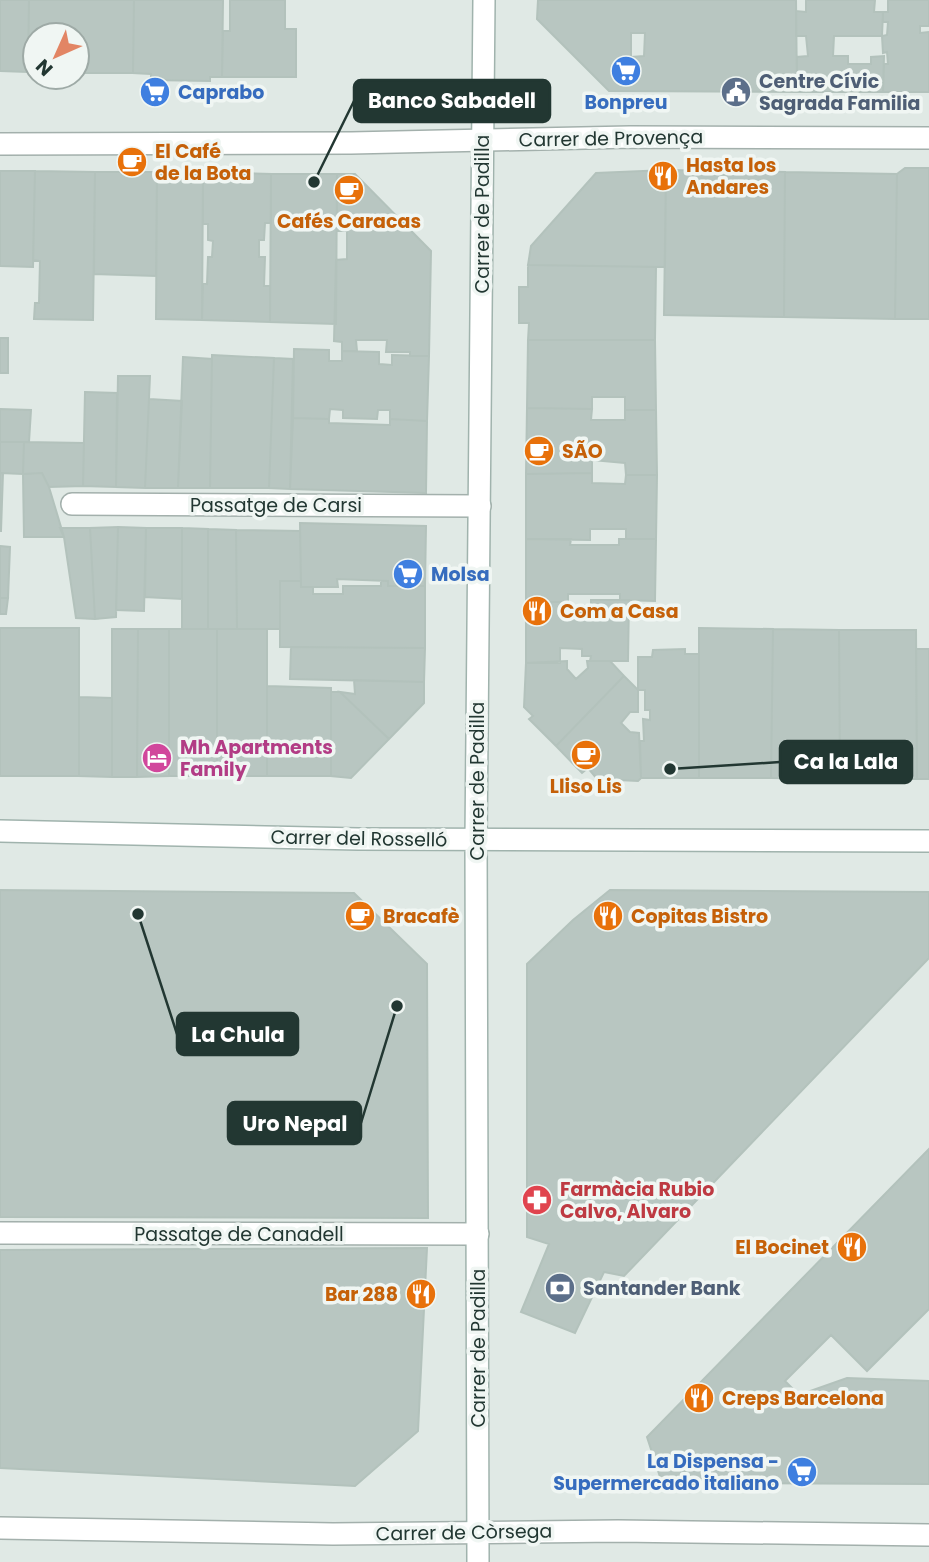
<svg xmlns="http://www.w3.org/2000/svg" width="929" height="1562" viewBox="0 0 929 1562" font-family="Poppins,sans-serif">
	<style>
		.building { fill: #b8c6c1; stroke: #b3c2bc; stroke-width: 2; fill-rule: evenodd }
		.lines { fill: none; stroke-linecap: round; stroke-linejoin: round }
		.minor-casing { stroke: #a3b0ac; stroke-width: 24 }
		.secondary-casing { stroke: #a0b3ad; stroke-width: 24 }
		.minor { stroke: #fff; stroke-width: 21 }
		.secondary { stroke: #fff; stroke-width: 21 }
		.labels { text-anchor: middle; stroke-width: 7; stroke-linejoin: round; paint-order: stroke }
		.service-label { font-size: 19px; font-weight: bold; fill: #4e5e75; stroke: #f0f6f3; text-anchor: start }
		.shop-label { font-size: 19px; font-weight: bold; fill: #366cbe; stroke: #f0f6f3; text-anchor: start }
		.street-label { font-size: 19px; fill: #223732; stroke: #f0f6f3 }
		.food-label { font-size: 19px; font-weight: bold; fill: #c56008; stroke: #f0f6f3; text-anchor: start }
		.hotel-label { font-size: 19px; font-weight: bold; fill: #b23c85; stroke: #f0f6f3; text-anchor: start }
		.health-label { font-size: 19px; font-weight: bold; fill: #be3a42; stroke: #f0f6f3; text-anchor: start }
		.leader { fill: none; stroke: #223732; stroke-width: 2.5 }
		.callout-dot { fill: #223732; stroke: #f0f6f3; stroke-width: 2.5 }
		.callout { fill: #223732; stroke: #223732; stroke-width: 2.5 }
		.callout-label { font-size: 21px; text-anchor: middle; font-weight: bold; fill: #fff }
	</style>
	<rect width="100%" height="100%" fill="#e0e9e5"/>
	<path class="building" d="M0,0H29L28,72L0,71Z
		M29,0H134L133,73H77V35H35V72H28Z
		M134,0H223L222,77H210V81L151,80V74L133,73Z
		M230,0H285V29H296V77H222L223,31H230Z
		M538,0H796L797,92L609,91L537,19ZM631,33H645L644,56L631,57Z
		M806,0H875L874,12H883L882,36H834L833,56H848V64H871V57L884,56L883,92H797V57L808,56L806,36H796V11L806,12Z
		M888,0H929V26H920V33L929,32V92H883L884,64H888L887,52L883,53L882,36L887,35L888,22H883V12H888Z
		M905,168H929V319H895L897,174Z
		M666,170L785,172L784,317L664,315Z
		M666,170L665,267L528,265L531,246L596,173Z
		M0,171H35L33,267L0,266Z
		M35,171L95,172L93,320L34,319L35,303H39L40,261L33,260Z
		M95,172H157L156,276L94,274Z
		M157,172H203L202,320L156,319Z
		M203,172L271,174V223H265L264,240H259V257H265L264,286H270V322L202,320L203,283L207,284L208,257H212L213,241L208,240V224H203Z
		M785,172L897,174L895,319L784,317Z
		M271,174H337L336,324L270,322Z
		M337,174H355L431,251L429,356H410V352H386L387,340H356L357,351H342V342L334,341L336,260L347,259V231H337Z
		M528,265L656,267L655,340H528L529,323H519V287H528Z
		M0,338H8V373H0Z
		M528,340H655L656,410H625V397H592V409L527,408Z
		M294,349L329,350V361H342V351L379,352V364L392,365V355L429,356L427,421L390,419V410H378L377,419L343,418V410L330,409L329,419L293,418Z
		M212,355L274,358L269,488H210Z
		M183,357L212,359L210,488H178Z
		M274,358L293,359L290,489L269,488Z
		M118,376H150L145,488L116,487Z
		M85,392L117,393L116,487L83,486Z
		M149,399L182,401L178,488H145Z
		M527,408L592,409L591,420H625V410H656L657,475H626L625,463L592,460V473L526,474Z
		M0,409L31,410L29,442H0Z
		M293,418L329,419V423L390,425V419L427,421L426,493L290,489Z
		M0,442H24L23,474L0,473Z
		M24,442L84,443L83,486L49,487L42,473L23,474Z
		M0,473H3L1,531H0Z
		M42,473L49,487L64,537H24L23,474Z
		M592,473V483L625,484L626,475H657L656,539H626V529H590V540L526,539V474Z
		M300,523L426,526L425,586H388V581L337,579L338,587H301Z
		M118,527L146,528L144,611L116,610Z
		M118,527L116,617L95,619L90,528Z
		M60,528H90L95,619L76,618L64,537Z
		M146,528H182V599L145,597Z
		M182,528L208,529V629H182Z
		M208,529L236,530L237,629H208Z
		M236,530L300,531L301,581H280V629H237Z
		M526,539H571L570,545H619V539H656L655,601L620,600V594H568V602H526Z
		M0,546L10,547L8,598H0Z
		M280,581H301V587H313V594H343V586H381V581H388V586H425V648L280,647Z
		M0,598H8L6,614H0Z
		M591,600H629L628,661H590L591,656H582V649L560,648V663H526V602H560V612H582V605H591Z
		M0,628H79V776H0Z
		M699,628L773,629L771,778H699Z
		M112,629H138L137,777H112Z
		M138,629H169V776L137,777Z
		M169,629H217V776H169Z
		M217,629H267V776H217Z
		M773,629L839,630L840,779L771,778Z
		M839,630H916L917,779H840Z
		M291,647L425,648L424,682L290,679Z
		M685,649V654H699V778H641L640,741H644L643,719L650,720V710H645V690H638V657H652L653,650Z
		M916,649H929V779H917Z
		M567,661V669L576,679L588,668L587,661H610L624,676L556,746L529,719L533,716L524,707L526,663Z
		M624,676L638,690V712H630L621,723L630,732L639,733L641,778L638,781L597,779L588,768L582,773L556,746Z
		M354,680L424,682V703L389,739L340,692L355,694Z
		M267,686L331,688V776H267Z
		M331,692H340L389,739L351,778L331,776Z
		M79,697L112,698V777L79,776Z
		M0,890L354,893L427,964L428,1218L0,1217Z
		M610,890L929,892V958L624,1276L604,1272L575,1333L521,1312L549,1244L527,1237V964L573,920Z
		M929,1149V1309L867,1371L831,1335L785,1381L799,1395L847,1378L929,1381V1484L662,1483L647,1437Z
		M427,1248L418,1431L355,1486L0,1468V1250Z"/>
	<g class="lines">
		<g class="minor-casing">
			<path id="minor" d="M0,144L351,143L630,137L929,138
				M72,504L480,506
				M0,1233L478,1234
				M0,1528L333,1534L618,1531L929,1535"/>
		</g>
		<g class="secondary-casing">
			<path id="secondary" d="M0,831L358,839L929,841
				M478,1562L476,839L484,0"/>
		</g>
		<use href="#minor" class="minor"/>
		<use href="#secondary" class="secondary"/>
	</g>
	<defs>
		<g id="supermarket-disc" transform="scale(1.575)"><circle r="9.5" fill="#3f7fe0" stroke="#f0f6f3"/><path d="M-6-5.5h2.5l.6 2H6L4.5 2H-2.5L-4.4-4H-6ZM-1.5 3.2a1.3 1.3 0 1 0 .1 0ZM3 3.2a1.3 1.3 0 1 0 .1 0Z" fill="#fff"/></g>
		<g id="civic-disc" transform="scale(1.575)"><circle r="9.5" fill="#5c6f8a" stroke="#f0f6f3"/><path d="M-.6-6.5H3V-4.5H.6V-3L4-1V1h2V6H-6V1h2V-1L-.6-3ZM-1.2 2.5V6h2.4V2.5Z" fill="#fff"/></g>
		<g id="cafe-disc" transform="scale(1.575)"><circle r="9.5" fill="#e8710a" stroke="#f0f6f3"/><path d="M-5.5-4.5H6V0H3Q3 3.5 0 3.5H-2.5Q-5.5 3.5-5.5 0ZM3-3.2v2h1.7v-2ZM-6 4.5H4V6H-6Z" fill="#fff"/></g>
		<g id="restaurant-disc" transform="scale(1.575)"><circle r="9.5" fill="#e8710a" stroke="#f0f6f3"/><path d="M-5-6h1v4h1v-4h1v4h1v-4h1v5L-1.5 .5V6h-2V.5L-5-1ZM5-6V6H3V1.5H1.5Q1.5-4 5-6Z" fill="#fff"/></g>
		<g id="hotel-disc" transform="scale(1.575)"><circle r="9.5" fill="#d1479c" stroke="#f0f6f3"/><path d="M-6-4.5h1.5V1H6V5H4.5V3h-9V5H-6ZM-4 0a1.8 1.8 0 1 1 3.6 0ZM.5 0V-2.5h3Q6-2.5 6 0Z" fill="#fff"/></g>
		<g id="pharmacy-disc" transform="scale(1.575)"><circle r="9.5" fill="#e0444e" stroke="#f0f6f3"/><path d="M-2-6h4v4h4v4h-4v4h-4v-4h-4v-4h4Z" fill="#fff"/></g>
		<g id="bank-disc" transform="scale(1.575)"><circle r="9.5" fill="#5c6f8a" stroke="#f0f6f3"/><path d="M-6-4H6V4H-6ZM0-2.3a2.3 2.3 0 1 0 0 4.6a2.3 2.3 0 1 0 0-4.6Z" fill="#fff"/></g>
	</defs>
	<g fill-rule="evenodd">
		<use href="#supermarket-disc" x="626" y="71"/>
		<use href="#supermarket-disc" x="155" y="92"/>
		<use href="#civic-disc" x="736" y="92"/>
		<use href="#cafe-disc" x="132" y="162"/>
		<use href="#restaurant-disc" x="663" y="176"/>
		<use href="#cafe-disc" x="349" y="190"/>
		<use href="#cafe-disc" x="539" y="451"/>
		<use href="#supermarket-disc" x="408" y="574"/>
		<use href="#restaurant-disc" x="537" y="611"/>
		<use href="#cafe-disc" x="586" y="755"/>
		<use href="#hotel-disc" x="157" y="758"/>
		<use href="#cafe-disc" x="360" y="916"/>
		<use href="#restaurant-disc" x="608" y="916"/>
		<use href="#pharmacy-disc" x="537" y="1200"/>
		<use href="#restaurant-disc" x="852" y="1247"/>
		<use href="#bank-disc" x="560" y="1288"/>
		<use href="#restaurant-disc" x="421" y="1294"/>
		<use href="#restaurant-disc" x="699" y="1398"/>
		<use href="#supermarket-disc" x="802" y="1472"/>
	</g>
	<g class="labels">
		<g class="service-label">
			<text x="759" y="88">Centre Cívic<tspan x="759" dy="22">Sagrada Familia</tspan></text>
			<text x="583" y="1295">Santander Bank</text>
		</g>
		<g class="shop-label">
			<text x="178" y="99">Caprabo</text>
			<text x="626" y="109" text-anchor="middle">Bonpreu</text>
			<text x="431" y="581">Molsa</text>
			<text x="779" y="1468" text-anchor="end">La Dispensa -<tspan x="779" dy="22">Supermercado italiano</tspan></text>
		</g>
		<g class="street-label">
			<text transform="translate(611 138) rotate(-1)" y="7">Carrer de Provença</text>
			<text transform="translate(482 214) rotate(-90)" y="7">Carrer de Padilla</text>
			<text x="276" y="512">Passatge de Carsi</text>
			<text transform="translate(477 781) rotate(-90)" y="7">Carrer de Padilla</text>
			<text transform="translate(359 838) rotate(1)" y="7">Carrer del Rosselló</text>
			<text x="239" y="1241">Passatge de Canadell</text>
			<text transform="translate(478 1348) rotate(-90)" y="7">Carrer de Padilla</text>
			<text transform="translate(464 1532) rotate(-1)" y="7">Carrer de Còrsega</text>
		</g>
		<g class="food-label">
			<text x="155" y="158">El Café<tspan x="155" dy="22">de la Bota</tspan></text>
			<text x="686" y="172">Hasta los<tspan x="686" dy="22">Andares</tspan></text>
			<text x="349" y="228" text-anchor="middle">Cafés Caracas</text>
			<text x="562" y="458">SÃO</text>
			<text x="560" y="618">Com a Casa</text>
			<text x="586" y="793" text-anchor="middle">Lliso Lis</text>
			<text x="383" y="923">Bracafè</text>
			<text x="631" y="923">Copitas Bistro</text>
			<text x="829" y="1254" text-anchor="end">El Bocinet</text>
			<text x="398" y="1301" text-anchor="end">Bar 288</text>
			<text x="722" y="1405">Creps Barcelona</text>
		</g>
		<g class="hotel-label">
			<text x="180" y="754">Mh Apartments<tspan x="180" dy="22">Family</tspan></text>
		</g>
		<g class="health-label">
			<text x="560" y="1196">Farmàcia Rubio<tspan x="560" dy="22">Calvo, Alvaro</tspan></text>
		</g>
	</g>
	<path class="leader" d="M314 182L354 101M670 769L780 762M138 914L177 1034M397 1006L361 1123"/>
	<g class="callout-dot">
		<circle cx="314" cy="182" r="7"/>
		<circle cx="670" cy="769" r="7"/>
		<circle cx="138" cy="914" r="7"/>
		<circle cx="397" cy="1006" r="7"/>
	</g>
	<g class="callout">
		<rect x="354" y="80" width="196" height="42" rx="7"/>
		<rect x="780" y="741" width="132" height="42" rx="7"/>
		<rect x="177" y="1013" width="121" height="42" rx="7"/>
		<rect x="228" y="1102" width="133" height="42" rx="7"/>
	</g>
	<g class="callout-label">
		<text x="452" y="108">Banco Sabadell</text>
		<text x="846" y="769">Ca la Lala</text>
		<text x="238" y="1042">La Chula</text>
		<text x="295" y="1131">Uro Nepal</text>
	</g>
	<g transform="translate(56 56) rotate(225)"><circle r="33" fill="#f0f6f3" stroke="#9eaaa6" stroke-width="2"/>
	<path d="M0-5L12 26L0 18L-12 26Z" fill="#e28564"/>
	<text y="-10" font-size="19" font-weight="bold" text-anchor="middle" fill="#223732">N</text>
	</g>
</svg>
